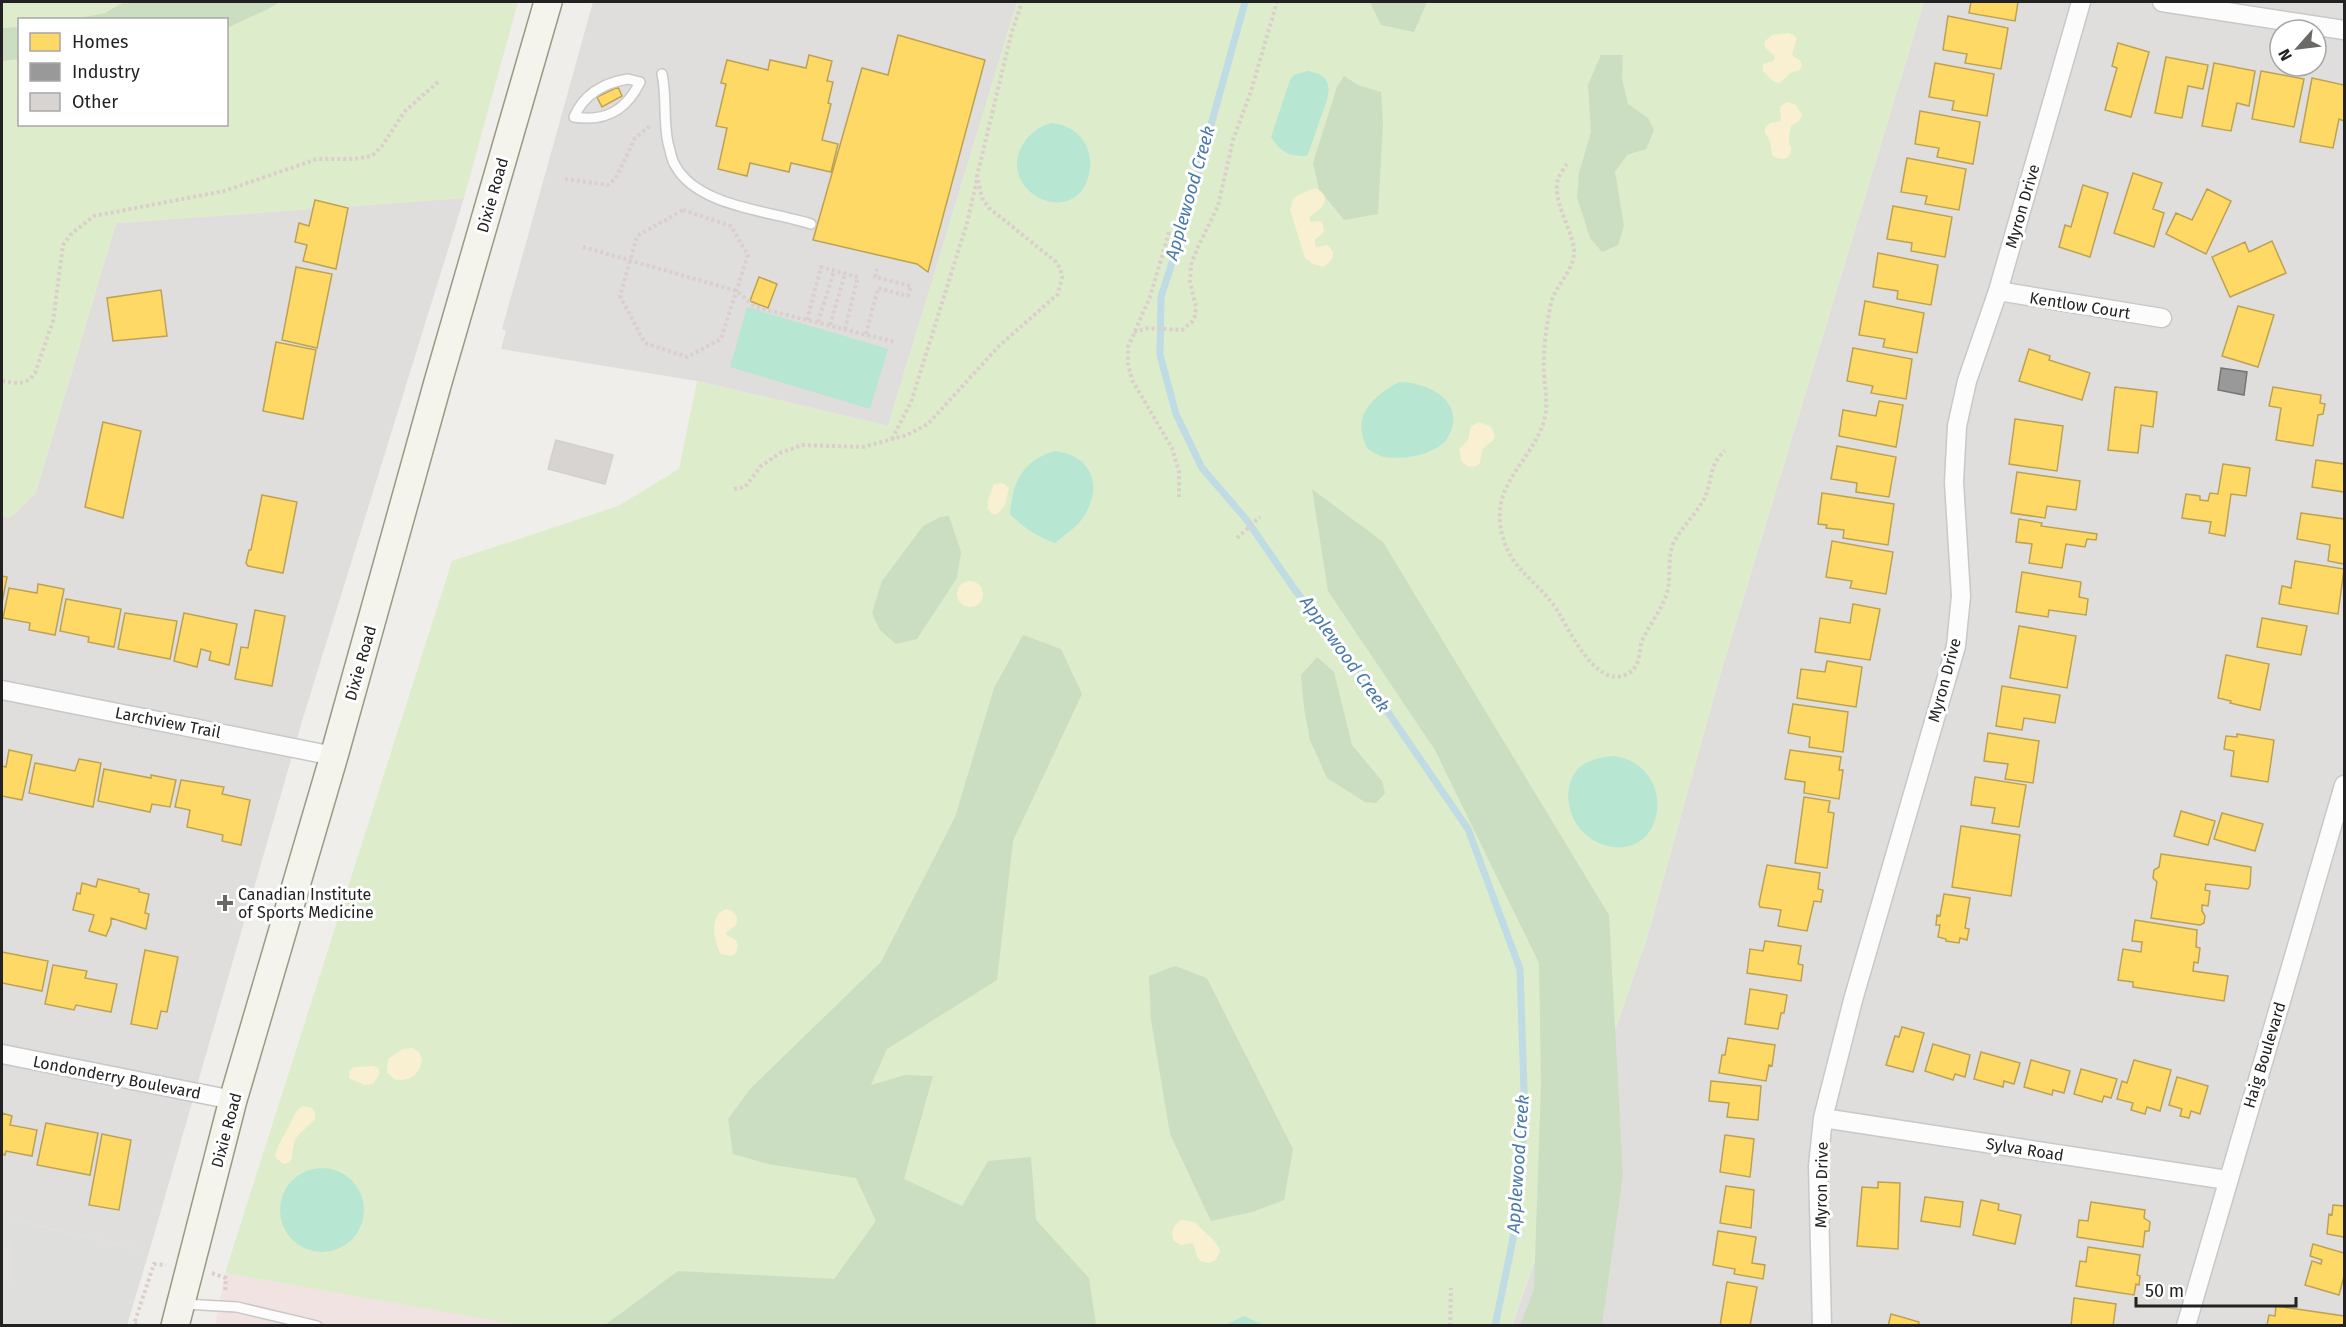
<svg xmlns="http://www.w3.org/2000/svg" width="2346" height="1327" viewBox="0 0 2346 1327" font-family="'Fira Sans',sans-serif">
	<style>
		.residential { fill: #dfdedc; fill-rule: evenodd }
		.commercial { fill: #f1e3e1 }
		.religious { fill: #dededc }
		.grass { fill: #ddeccb; fill-rule: evenodd }
		.forest { fill: #cbdec1 }
		.sand { fill: #f8f0d0 }
		.pitch { fill: #b7e6d2 }
		.parking { fill: #e0dfde }
		.homes { fill: #ffd966; stroke: #bda252; stroke-width: 1.5 }
		.industry { fill: #999; stroke: #757575; stroke-width: 1.5 }
		.lines { fill: none; stroke-linecap: round; stroke-linejoin: round }
		.stream { stroke: #bfdbe3; stroke-width: 7 }
		.building { fill: #d7d4d2; stroke: #d3d0cc; stroke-width: 1.5 }
		.lane-casing { stroke: #c9c8c7; stroke-width: 12 }
		.street-casing { stroke: #c9c8c7; stroke-width: 21 }
		.secondary-casing { stroke: #999a82; stroke-width: 30 }
		.path { stroke: #dccecd; stroke-width: 4; stroke-dasharray: 3 3; stroke-linecap: butt }
		.lane { stroke: #fdfcfc; stroke-width: 9 }
		.street { stroke: #fdfcfc; stroke-width: 18 }
		.secondary { stroke: #f4f4ed; stroke-width: 27 }
		.poi-dot { fill: #6a6968; stroke: #fff; stroke-width: 2 }
		.labels { text-anchor: middle; stroke-width: 6; stroke-linejoin: round; paint-order: stroke }
		.street-label { font-size: 16px; fill: #222; stroke: #fff }
		.poi-label { font-size: 16px; fill: #222; stroke: #fff; text-anchor: start }
		.water-label { font-size: 18px; font-style: italic; fill: #4a7aab; stroke: #fff }
	</style>
	<rect width="100%" height="100%" fill="#f0eeeb"/>
	<path class="residential" d="M593,2H1017L888,426L697,381L501,349L506,331L502,329Z
		M1924,2H2344V1325L1512,1326L1647,938L1718,682ZM2280,30H2316V66H2280Z
		M464,198L303,718L149,1252L2,1217V516L10,518L36,492L116,223Z"/>
	<path class="commercial" d="M225,1273L525,1325L215,1326Z"/>
	<path class="religious" d="M2,1217L149,1252L127,1325L2,1326Z"/>
	<path class="grass" d="M2,2H518L464,198L116,223L36,492L10,518L2,516ZM20,20H226V124H20Z
		M1017,2H1924L1718,682L1647,938L1512,1325L525,1326L225,1273L452,561L618,506L679,469L697,381L888,426Z"/>
	<path class="forest" d="M124,2H280L268,9L227,28L226,20L75,19L105,13Z
		M1370,2H1427L1414,32L1381,25Z
		M19,27V59L2,61V28Z
		M1601,55H1623L1622,79L1628,104L1648,118L1654,130L1646,149L1627,155L1615,172L1624,226L1618,245L1602,252L1590,238L1577,197L1579,173L1591,132L1588,85Z
		M1344,76L1358,85L1381,92L1383,122L1378,214L1344,220L1319,189L1313,163L1337,87Z
		M1312,489L1383,542L1609,915L1623,1176L1602,1325H1520L1534,1289L1541,1084L1539,963L1435,750L1328,591Z
		M949,516L961,552L957,578L917,639L896,644L880,630L872,613L882,581L923,526L940,517Z
		M1023,635L1061,649L1082,694L1013,841L997,980L887,1049L871,1085L905,1075L933,1076L904,1179L962,1206L988,1161L1031,1157L1036,1220L1089,1278L1096,1325H605L678,1271L834,1279L876,1221L856,1178L768,1164L733,1154L728,1119L750,1089L881,962L955,817L994,688Z
		M1317,657L1334,672L1352,745L1382,781L1385,793L1376,803L1365,802L1327,778L1310,740L1304,708L1301,675Z
		M1175,966L1207,978L1293,1149L1284,1200L1252,1212L1211,1221L1170,1134L1151,1020L1149,976Z"/>
	<path class="sand" d="M1788,33L1794,35L1797,39L1792,54L1794,57L1800,60L1802,65L1800,70L1790,73L1780,83L1774,82L1763,71V64L1773,61L1775,57L1765,47L1764,42L1772,35Z
		M1787,102L1796,105L1802,115L1799,121L1791,126C1791,130 1788,137 1789,141C1790,150 1792,142 1791,151C1789,162 1778,160 1772,155L1770,141L1765,133V128L1770,123L1781,121L1780,107Z
		M1315,188C1335,198 1321,209 1309,217L1311,222L1320,221L1323,224L1324,232L1315,240L1316,247L1327,245C1338,252 1333,261 1323,267L1313,264L1305,258L1290,210L1293,199L1298,195Z
		M1479,422L1490,426C1501,441 1489,441 1482,450L1480,463C1474,469 1466,467 1461,461L1459,449L1468,440L1471,426Z
		M1003,483L1009,488L1005,505L997,514H992L988,509V500L994,484Z
		M957 594a13 13 0 1 1 26 0a13 13 0 1 1-26 0Z
		M727,909C735,911 739,917 736,925L726,933L727,935L736,940L738,946L736,953L731,956L721,954C713,942 709,912 727,909Z
		M412,1048L419,1052L422,1059C421,1074 409,1083 394,1079L387,1072L388,1059L403,1049Z
		M373,1066L378,1068L380,1073L373,1084L365,1085L349,1078V1071L354,1067Z
		M302,1106L312,1108L315,1113V1119C298,1138 294,1131 292,1159L288,1163L283,1164L275,1157C277,1144 284,1137 289,1126C294,1117 294,1113 302,1106Z
		M1181,1220L1195,1222C1203,1232 1216,1239 1220,1251L1216,1260L1209,1263L1201,1261C1194,1256 1197,1248 1192,1243L1181,1245L1174,1241C1170,1233 1173,1225 1181,1220Z"/>
	<path class="pitch" d="M1307,71C1339,75 1328,99 1320,119C1316,131 1312,144 1307,156C1288,156 1282,153 1271,137L1290,80L1294,75Z
		M1051,123C1079,125 1097,150 1088,178C1071,231 992,188 1025,141C1033,131 1039,127 1051,123Z
		M747,307L888,349L870,409L730,367Z
		M1399,382C1428,382 1468,402 1448,437C1438,455 1402,460 1384,457C1379,456 1373,452 1368,449C1350,417 1372,397 1399,382Z
		M1055,451C1087,455 1102,479 1088,509C1082,524 1067,533 1055,543C1036,536 1024,528 1010,514C1012,482 1023,460 1055,451Z
		M1615,756C1643,760 1663,786 1656,816C1647,854 1605,856 1581,830C1567,814 1563,787 1577,770C1586,760 1602,757 1615,756Z
		M280 1210a42 42 0 1 1 84 0a42 42 0 1 1-84 0Z
		M1244,1316L1264,1325H1225Z"/>
	<path class="parking" d="M11,1241L14,1285L2,1283V1242Z"/>
	<path class="homes" d="M1971,2H2018L2015,21L1969,13Z
		M1948,16L2008,28L2001,69L1965,63L1967,54L1943,50Z
		M898,35L985,60L928,272L917,264L813,240L862,68L888,75Z
		M2118,43L2149,52L2131,117L2105,110L2117,68L2112,66Z
		M809,55L832,61L827,81L833,82L828,103L831,104L822,140L838,144L831,172L791,163L789,172L750,163L747,176L718,169L727,128L716,126L726,84L721,83L727,60L768,70L770,60L806,68Z
		M2166,57L2208,65L2203,89L2188,86L2182,118L2155,113Z
		M1935,63L1994,74L1987,116L1952,110L1954,101L1929,97Z
		M2214,63L2255,71L2249,106L2237,103L2231,131L2202,126Z
		M2261,71L2304,79L2294,127L2252,119Z
		M2312,78L2344,85V121L2339,119L2333,148L2300,142Z
		M618,87L622,96L602,107L597,97Z
		M1920,111L1980,122L1973,164L1937,157L1939,148L1915,144Z
		M1907,158L1966,169L1959,210L1925,204L1927,196L1901,192Z
		M2133,173L2162,183L2153,209L2164,213L2154,247L2114,233Z
		M2083,185L2108,193L2090,257L2059,247L2065,225L2071,227Z
		M2207,189L2231,201L2206,254L2166,234L2176,213L2192,220Z
		M315,200L348,208L336,269L303,261L307,245L295,242L299,223L309,226Z
		M1893,206L1952,217L1945,257L1911,251L1912,243L1887,239Z
		M2272,241L2286,273L2230,297L2212,257L2245,242L2249,252Z
		M1878,253L1938,265L1931,305L1897,299L1898,291L1873,287Z
		M296,267L332,274L317,348L282,340Z
		M759,277L777,284L768,308L750,301Z
		M161,290L167,336L113,341L107,298Z
		M1865,301L1924,313L1917,353L1883,347L1885,339L1859,335Z
		M2238,306L2274,315L2258,367L2222,356Z
		M276,342L316,350L303,419L263,411Z
		M1853,348L1912,359L1906,399L1871,393L1873,386L1847,381Z
		M2029,349L2050,356L2049,360L2090,373L2082,400L2019,381Z
		M2115,387L2157,392L2153,427L2141,425L2138,453L2108,450Z
		M2273,387L2321,395L2320,403L2325,404L2323,414L2318,415L2313,446L2276,440L2281,408L2269,406Z
		M1879,401L1903,405L1896,447L1839,436L1843,410L1876,416Z
		M2015,419L2063,426L2057,471L2009,464Z
		M103,422L141,431L123,518L85,507Z
		M1837,446L1896,457L1889,497L1856,492L1857,483L1831,479Z
		M2316,460L2344,464V492L2312,487Z
		M2223,464L2250,468L2246,496L2231,494L2225,536L2209,533L2211,522L2182,518L2186,494L2200,496V500L2208,501L2210,493L2218,494Z
		M2017,472L2080,481L2076,510L2047,506L2045,518L2011,513Z
		M1822,493L1894,504L1888,545L1843,538L1844,530L1826,528L1827,525L1818,524Z
		M262,495L297,502L283,573L248,566L246,563L249,550H251Z
		M2301,513L2344,519V564L2328,561L2330,545L2297,539Z
		M2019,519L2042,523L2041,526L2097,534L2096,540L2087,539L2085,547L2066,544L2062,568L2029,563L2032,544L2016,542Z
		M1832,541L1893,552L1886,594L1850,588L1852,581L1826,577Z
		M2295,561L2344,569L2338,614L2279,604L2282,586L2291,588Z
		M2022,572L2081,582L2079,597L2088,599L2086,615L2049,610L2048,617L2016,612Z
		M2,576L7,577L2,603Z
		M38,584L64,589L55,635L29,630L30,623L3,618L9,588L37,593Z
		M66,599L121,609L114,647L88,642L89,637L60,631Z
		M1853,604L1880,609L1870,660L1815,652L1820,618L1850,623Z
		M255,610L285,616L272,686L235,679L241,647L248,648Z
		M125,613L177,621L170,659L118,649Z
		M184,613L237,624L229,665L209,660L211,652L201,649L197,667L174,661Z
		M2262,618L2307,626L2301,655L2257,647Z
		M2019,626L2076,636L2067,688L2010,678Z
		M2226,655L2269,664L2260,710L2230,703L2231,701L2218,698Z
		M1827,661L1862,667L1856,707L1797,698L1801,669L1825,672Z
		M2002,686L2060,695L2055,723L2024,718L2022,730L1996,726Z
		M1793,704L1848,712L1843,752L1809,747L1810,737L1788,733Z
		M1988,733L2039,741L2033,783L2005,779L2008,764L1984,761Z
		M2237,734L2274,740L2268,782L2231,776L2234,751L2224,749L2226,736L2237,737Z
		M9,750L32,755L22,800L2,796V766L6,767Z
		M1790,750L1841,757L1839,770H1843L1839,799L1804,793L1805,782L1785,779Z
		M79,759L101,763L93,807L29,793L35,763L75,771Z
		M104,769L151,778V775L176,780L170,807L152,804L150,812L98,801Z
		M1975,777L2026,785L2019,827L1992,823L1995,808L1971,805Z
		M181,780L224,787L222,794L250,800L241,845L222,841L223,835L187,827L190,810L175,807Z
		M1804,797L1830,801L1828,812L1834,813L1827,868L1795,863Z
		M2181,811L2215,821L2208,845L2174,836Z
		M2222,813L2263,824L2255,851L2214,839Z
		M1961,826L2020,835L2011,896L1952,887Z
		M2161,854L2251,867L2250,885L2248,889L2206,884L2205,890L2210,891L2208,906L2202,905V911L2205,916L2204,923L2200,925L2151,918L2157,882L2153,878L2154,870L2159,867Z
		M1767,865L1820,873L1818,889L1823,890L1821,902L1814,901L1807,931L1778,926L1781,910L1760,907L1759,904Z
		M98,879L139,889V892L149,894L145,913L149,914L146,929L111,918V924L106,936L89,931L94,915L73,910L77,893L80,894L82,883L96,887Z
		M1944,894L1970,898L1965,928L1969,929L1967,940L1960,938L1959,943L1946,941V939L1938,937L1940,925H1936L1937,915L1940,916Z
		M2135,920L2197,930L2196,947L2200,948L2198,963L2194,962L2193,971L2228,976L2224,1001L2133,987V982L2118,980L2123,949L2141,952L2142,942L2132,941Z
		M1765,941L1801,946L1798,964L1803,965L1801,981L1747,973L1750,949L1763,951Z
		M145,950L178,957L167,1012L161,1011L157,1029L131,1024Z
		M2,952L48,961L42,991L2,983Z
		M53,965L87,971L85,978L117,984L111,1012L76,1005L74,1010L45,1004Z
		M1750,989L1787,995L1784,1013H1781L1778,1029L1745,1024Z
		M1902,1027L1924,1033L1913,1072L1886,1065L1895,1036L1899,1037Z
		M1728,1038L1775,1045L1772,1066L1769,1065L1766,1081L1719,1073L1722,1055H1725Z
		M1933,1044L1970,1055L1965,1077L1955,1074L1953,1080L1925,1071Z
		M1981,1052L2020,1063L2014,1084L2004,1081L2003,1087L1974,1079Z
		M2031,1060L2070,1071L2064,1093L2053,1090L2052,1095L2024,1087Z
		M2134,1060L2171,1070L2160,1111L2147,1107L2145,1114L2131,1110L2133,1103L2117,1099L2122,1081L2127,1083Z
		M2081,1069L2117,1079L2111,1098L2104,1096L2102,1102L2074,1094Z
		M2177,1077L2208,1086L2200,1114L2191,1111L2189,1118L2180,1116L2182,1109L2169,1105Z
		M1711,1081L1761,1086L1758,1120L1727,1117L1729,1103L1709,1101Z
		M2,1113L12,1116L10,1125L37,1130L32,1156L6,1151L5,1155L2,1154Z
		M46,1123L98,1133L90,1175L37,1165Z
		M102,1134L131,1140L119,1210L89,1205Z
		M1725,1135L1754,1139L1750,1177L1720,1172Z
		M1878,1182L1900,1183L1898,1249L1857,1246L1862,1187L1878,1188Z
		M1726,1186L1754,1190L1751,1228L1720,1223Z
		M1925,1197L1963,1202L1960,1227L1921,1221Z
		M1981,1200L1999,1204L1998,1210L2021,1215L2015,1244L1973,1235Z
		M2091,1202L2145,1210L2144,1218L2150,1222L2149,1231H2145L2143,1247L2077,1237L2079,1220L2088,1221Z
		M2333,1205L2344,1206V1237L2327,1234L2329,1214L2332,1215Z
		M1718,1231L1756,1237L1752,1263L1765,1265L1763,1279L1734,1274L1735,1269L1713,1265Z
		M2313,1244L2344,1253V1276L2339,1295L2305,1285L2312,1261L2321,1264L2322,1260L2310,1256Z
		M2088,1247L2140,1255L2137,1275L2140,1276L2139,1285L2136,1284L2134,1295L2076,1286L2080,1261L2086,1262Z
		M1727,1282L1757,1287L1750,1326H1720Z
		M2074,1298L2116,1304L2113,1326H2071Z
		M2276,1306L2344,1316V1326H2265L2267,1325L2269,1315L2275,1316Z
		M1891,1314L1919,1322L1918,1326H1888Z"/>
	<path class="industry" d="M2221,368L2247,372L2244,395L2218,390Z"/>
	<g class="lines">
		<path class="stream" d="M1245,2L1178,244L1161,297L1160,355L1176,414L1202,468L1246,519L1295,590L1359,670L1468,829L1520,969L1525,1120L1513,1239L1495,1326"/>
	</g>
	<path class="building" d="M556,440L613,455L605,484L548,469Z"/>
	<g class="lines">
		<g class="lane-casing">
			<path id="lane" d="M662,74C667,96 663,120 668,143C670,149 671,159 675,165C697,207 771,211 811,224
				M628,79L640,82C626,111 605,122 574,117C584,94 603,83 628,79Z
				M184,1304L237,1307L317,1326"/>
		</g>
		<g class="street-casing">
			<path id="street" d="M2162,2L2344,30
				M1998,291L2162,318
				M2,690L334,756
				M2,1054L233,1100
				M1823,1118L2227,1180
				M1822,1326L1818,1166L1823,1118L1853,1000L1956,646L1961,596L1954,482L1957,426L1967,381L1998,291L2081,2
				M2186,1326L2344,785"/>
		</g>
		<g class="secondary-casing">
			<path id="secondary" d="M175,1326L233,1100L334,756L438,382L548,2"/>
		</g>
		<path class="path" d="M1567,164C1564,168 1560,174 1558,179C1552,202 1572,228 1574,250C1575,271 1555,285 1551,303C1546,327 1543,351 1544,375C1545,388 1547,399 1546,411C1541,453 1495,478 1500,522C1505,567 1532,575 1555,607C1568,626 1594,688 1625,675C1629,673 1633,671 1635,667C1640,661 1639,650 1642,641C1649,625 1661,611 1667,593C1672,576 1666,556 1675,540C1683,526 1696,514 1704,499C1713,481 1708,465 1725,451
			M565,179L608,185L616,178L635,138L651,125
			M683,210L731,226L748,255L721,339L687,357L645,343L620,296L637,236Z
			M1169,232L1150,297L1128,347V364L1132,380L1172,448L1179,472V497
			M583,247L737,291L755,307L895,342
			M807,320L821,267L858,277L845,329
			M818,322L834,271
			M830,325L845,274
			M1134,332L1148,328L1182,330L1192,322L1195,316L1196,307L1190,281L1191,265L1197,249L1218,206L1233,140L1251,91L1277,2
			M866,334L878,288L908,296L911,286L875,277L877,269
			M2,381C16,383 26,386 35,373L53,321L63,245L72,233L94,216L224,191L317,159H353L372,156L382,146L405,111L438,82
			M892,439L911,402L967,223L977,179
			M734,489L745,487L761,466L780,453L802,445L863,447L907,435L928,424L999,346L1058,294L1062,277L1060,268L1055,261L989,208L982,198L977,176L1011,35L1022,2
			M1237,538L1260,517
			M212,1273L226,1278L225,1292
			M143,1326L134,1324L154,1264L166,1265
			M1450,1326L1451,1288"/>
		<use href="#lane" class="lane"/>
		<use href="#street" class="street"/>
		<use href="#secondary" class="secondary"/>
	</g>
	<path class="poi-dot" d="M222 894h6v6h6v6h-6v6h-6v-6h-6v-6h6z"/>
	<g class="labels">
		<g class="street-label">
			<text transform="translate(492 195) rotate(-74)" y="6">Dixie Road</text>
			<text transform="translate(2022 206) rotate(-74)" y="6">Myron Drive</text>
			<text transform="translate(2080 305) rotate(9)" y="6">Kentlow Court</text>
			<text transform="translate(360 663) rotate(-74)" y="6">Dixie Road</text>
			<text transform="translate(1944 680) rotate(-75)" y="6">Myron Drive</text>
			<text transform="translate(168 722) rotate(11)" y="6">Larchview Trail</text>
			<text transform="translate(2264 1055) rotate(-73)" y="6">Haig Boulevard</text>
			<text transform="translate(117 1077) rotate(11)" y="6">Londonderry Boulevard</text>
			<text transform="translate(226 1130) rotate(-75)" y="6">Dixie Road</text>
			<text transform="translate(2025 1149) rotate(9)" y="6">Sylva Road</text>
			<text transform="translate(1821 1185) rotate(-89)" y="6">Myron Drive</text>
		</g>
		<g class="poi-label">
			<text x="238" y="900">Canadian Institute<tspan x="238" dy="18">of Sports Medicine</tspan></text>
		</g>
		<g class="water-label">
			<text transform="translate(1190 193) rotate(-74)" y="6">Applewood Creek</text>
			<text transform="translate(1345 654) rotate(54)" y="6">Applewood Creek</text>
			<text transform="translate(1518 1164) rotate(-86)" y="6">Applewood Creek</text>
		</g>
	</g>
	<rect width="2346" height="1327" fill="none" stroke="#222222" stroke-width="6"/>
	<rect x="18" y="18" width="210" height="108" fill="#ffffff" stroke="#a7a7a7" stroke-width="1.5"/>
	<rect x="30" y="33" width="30" height="18" fill="#ffd966" stroke="#a7a7a7" stroke-width="1.5"/>
	<text x="72" y="48" font-size="18" fill="#222222">Homes</text>
	<rect x="30" y="63" width="30" height="18" fill="#999999" stroke="#a7a7a7" stroke-width="1.5"/>
	<text x="72" y="78" font-size="18" fill="#222222">Industry</text>
	<rect x="30" y="93" width="30" height="18" fill="#d7d4d2" stroke="#a7a7a7" stroke-width="1.5"/>
	<text x="72" y="108" font-size="18" fill="#222222">Other</text>
	<g transform="translate(2298 48) rotate(242)"><circle r="28" fill="#ffffff" stroke="#a7a7a7" stroke-width="1.5"/>
	<path d="M0-4.5L10 22L0 15L-10 22Z" fill="#6a6968"/>
	<text y="-9" font-size="16" font-weight="bold" text-anchor="middle" fill="#222222">N</text>
	</g>
	<path d="M2136 1297v9h160v-9" fill="none" stroke="#222222" stroke-width="3"/>
	<text x="2145" y="1297" font-size="18" fill="#222222" stroke="#ffffff" stroke-width="4.5" paint-order="stroke">50 m</text>
</svg>
